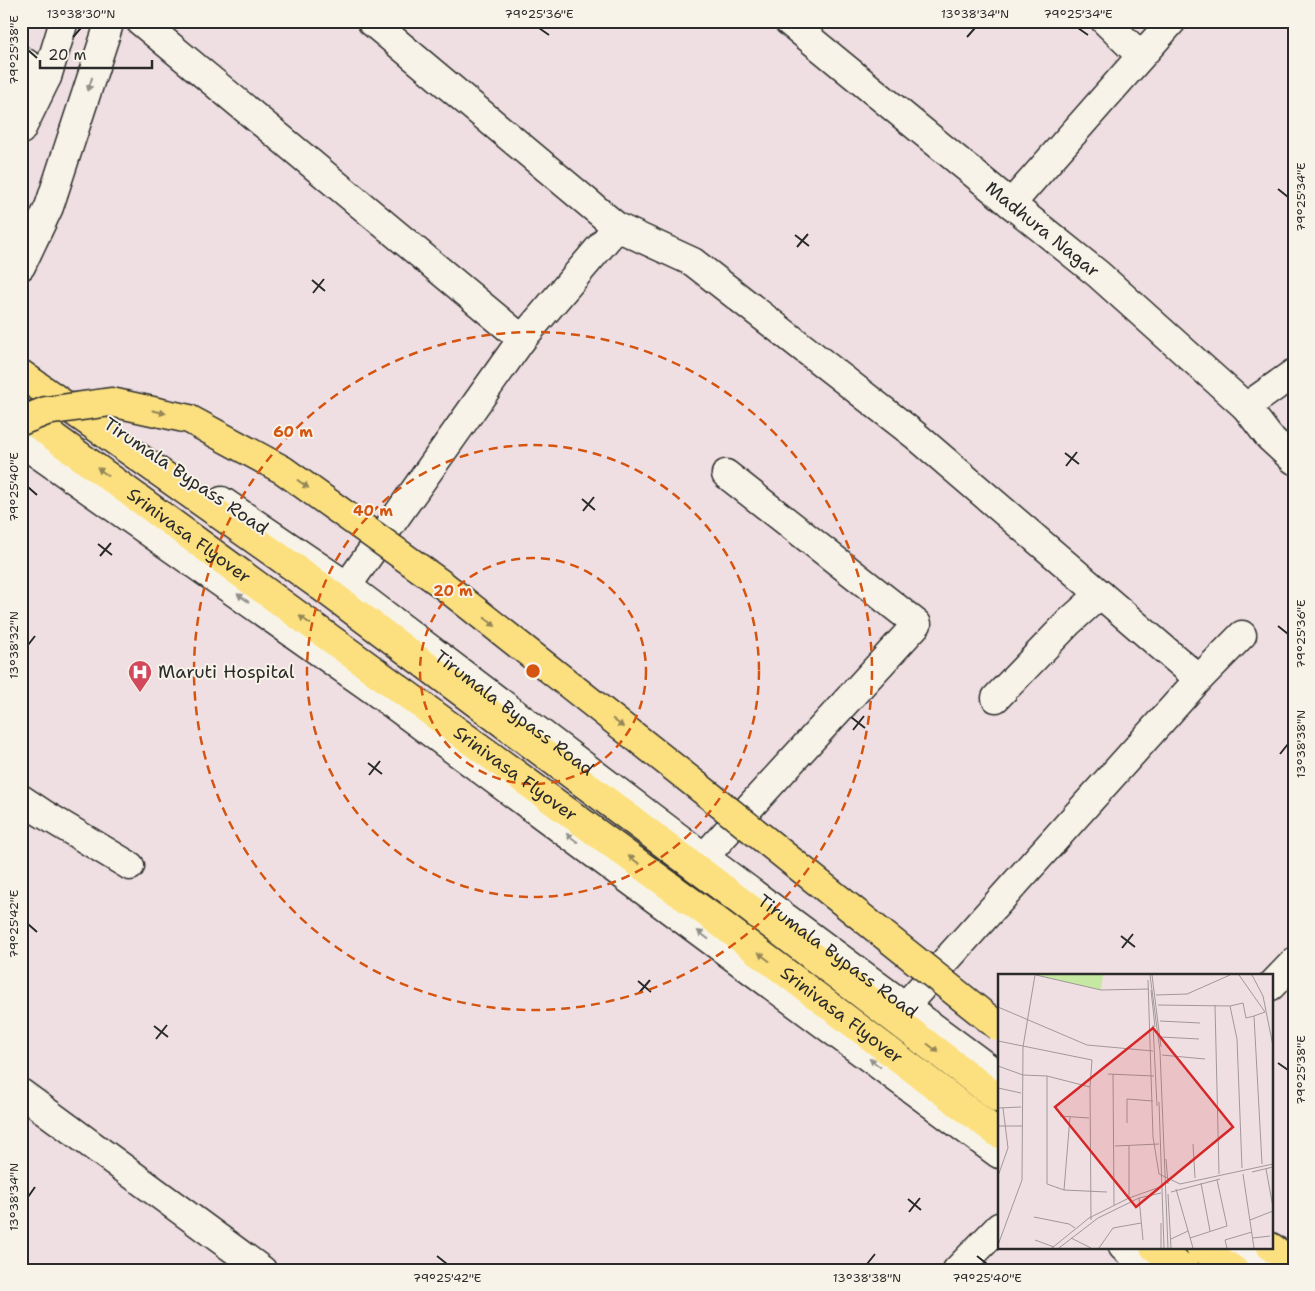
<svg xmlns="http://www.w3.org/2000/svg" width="1315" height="1291" viewBox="0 0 1315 1291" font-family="'Shantell Sans',sans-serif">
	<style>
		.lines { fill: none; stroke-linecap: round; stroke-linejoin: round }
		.minor-casing { stroke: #2b2b2b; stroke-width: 31 }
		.tertiary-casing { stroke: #2b2b2b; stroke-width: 31 }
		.secondary-casing { stroke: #2b2b2b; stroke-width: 31 }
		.primary-casing { stroke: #2b2b2b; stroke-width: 31 }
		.minor { stroke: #f7f3e8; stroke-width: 28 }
		.tertiary { stroke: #f7f3e8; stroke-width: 28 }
		.secondary { stroke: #f7f3e8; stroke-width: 28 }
		.primary { stroke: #fce080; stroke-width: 28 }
		.primary-bridge-casing { stroke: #2b2b2b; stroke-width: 31; stroke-linecap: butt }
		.primary-bridge { stroke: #fce080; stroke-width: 28 }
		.oneway { fill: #918f8a }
		.oneway2 { fill: #948656 }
		.ticks { fill: none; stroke: #2b2b2b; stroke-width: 2 }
		.ring { fill: none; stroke: #d5540f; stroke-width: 2.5; stroke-dasharray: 9 6 }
		.labels { text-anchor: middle; stroke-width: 4; stroke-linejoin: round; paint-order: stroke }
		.street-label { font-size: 18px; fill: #2b2b2b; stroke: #f7f3e8 }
		.poi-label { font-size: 18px; fill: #2b2b2b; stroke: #f7f3e8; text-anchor: start }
		.inset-road { fill: none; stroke: #a19799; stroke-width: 1 }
		.view { fill: #d62828; fill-opacity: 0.15; stroke: #d62828; stroke-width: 2.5 }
		.inset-edge { fill: none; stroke: #2b2b2b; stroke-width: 2.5 }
		.centre { fill: #d5540f; stroke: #f7f3e8; stroke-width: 2.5 }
		.ring-label { font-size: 15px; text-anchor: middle; font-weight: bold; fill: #d5540f; stroke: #f7f3e8; stroke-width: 4; stroke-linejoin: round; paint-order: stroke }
		.neatline { fill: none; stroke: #2b2b2b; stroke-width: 2 }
		.ticks-label { font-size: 12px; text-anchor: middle; fill: #2b2b2b }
	</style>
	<rect width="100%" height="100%" fill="#efdfe2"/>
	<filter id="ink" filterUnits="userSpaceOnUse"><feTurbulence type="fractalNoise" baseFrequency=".02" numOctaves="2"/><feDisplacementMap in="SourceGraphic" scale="10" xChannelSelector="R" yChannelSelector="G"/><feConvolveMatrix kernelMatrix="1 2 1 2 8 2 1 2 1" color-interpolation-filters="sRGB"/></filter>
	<g filter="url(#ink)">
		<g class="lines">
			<g class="minor-casing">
				<g id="minor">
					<path d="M140,21L522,339"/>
					<path d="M371,21L617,227L693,262L915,435L1199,679"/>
					<path id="s1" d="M788,21L1011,204L1098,274L1246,407L1294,373"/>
					<path d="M1105,21L1141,56"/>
					<path d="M21,60L47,77"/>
					<path d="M1011,204L1172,21"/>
					<path d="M1246,407L1269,437L1294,460"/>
					<path d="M347,586L522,339L617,227"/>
					<path d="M996,698L1069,622L1100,594"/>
					<path d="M21,799L42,813L130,866"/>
					<path d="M704,857L917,624L726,474"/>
					<path d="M1271,986L1294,962"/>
					<path d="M905,1006L1199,679L1242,635"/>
					<path d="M21,1093L262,1270"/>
					<path d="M957,1270L999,1227"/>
				</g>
			</g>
			<g class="tertiary-casing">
				<g id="tertiary">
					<path d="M21,442L372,689L999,1154"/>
					<path id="s2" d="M222,501L347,586L704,857L999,1076"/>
					<path d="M1123,1247L1152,1270"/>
					<path d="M1238,1247L1270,1270"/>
				</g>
			</g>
			<g class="secondary-casing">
				<path id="secondary" d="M21,130L47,77L64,21
					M21,266L49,207L110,21"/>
			</g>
			<g class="primary-casing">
				<g id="primary">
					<path d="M21,374L323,588L723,888L999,1099"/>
					<path id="s3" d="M21,413L716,920L999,1134"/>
					<path d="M1154,1247L1186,1270"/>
					<path d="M1200,1247L1234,1270"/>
					<path d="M1271,1247L1294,1264"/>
				</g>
			</g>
			<use href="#minor" class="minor"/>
			<use href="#tertiary" class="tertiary"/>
			<use href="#secondary" class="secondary"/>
			<use href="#primary" class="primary"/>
			<g class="primary-bridge-casing">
				<path id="primary-bridge" d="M21,421L46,411L111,402L189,419L283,470L443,585L714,799L999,1027"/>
			</g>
			<use href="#primary-bridge" class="primary-bridge"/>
		</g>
		<defs><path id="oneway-solid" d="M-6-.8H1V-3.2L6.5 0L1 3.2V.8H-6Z" transform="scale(1.25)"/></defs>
		<g class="oneway">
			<use href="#oneway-solid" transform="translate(90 84) rotate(108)"/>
			<use href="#oneway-solid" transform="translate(243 598) rotate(-145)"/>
			<use href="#oneway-solid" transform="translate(572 838) rotate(-143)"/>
			<use href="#oneway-solid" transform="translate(703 935) rotate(-143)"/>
			<use href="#oneway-solid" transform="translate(875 1063) rotate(-143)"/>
		</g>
		<g class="oneway2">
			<use href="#oneway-solid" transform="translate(159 412) rotate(13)"/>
			<use href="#oneway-solid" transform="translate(103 472) rotate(-144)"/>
			<use href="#oneway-solid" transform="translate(303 484) rotate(36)"/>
			<use href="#oneway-solid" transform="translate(305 620) rotate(-144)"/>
			<use href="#oneway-solid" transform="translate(490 622) rotate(38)"/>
			<use href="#oneway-solid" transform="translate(618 723) rotate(38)"/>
			<use href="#oneway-solid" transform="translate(634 860) rotate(-144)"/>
			<use href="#oneway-solid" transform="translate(764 957) rotate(-143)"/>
			<use href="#oneway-solid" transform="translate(933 1048) rotate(37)"/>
		</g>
	</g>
	<path class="ticks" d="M539,28L549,35M1078,28L1088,35M73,37L81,28M967,37L975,28M28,50L37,58M1278,189L1288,197M795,235L809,246M797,247L808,234M312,280L325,291M313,293L324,279M1065,453L1079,464M1066,466L1077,452M28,487L37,495M582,499L595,510M583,511L594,497M98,544L112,555M100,556L111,543M1278,626L1288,634M28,645L35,636M851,717L865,728M853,730L864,716M1280,754L1288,744M368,763L382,774M369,775L380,761M28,924L37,932M1121,936L1135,947M1122,948L1133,934M638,981L651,992M639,993L650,980M154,1026L168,1037M156,1039L167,1025M1278,1063L1288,1070M28,1197L35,1187M908,1199L921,1210M909,1212L920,1198M437,1256L447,1264M977,1256L987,1264M867,1264L875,1254"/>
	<g class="ring">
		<circle cx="533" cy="671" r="113"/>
		<circle cx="533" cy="671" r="226"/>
		<circle cx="533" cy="671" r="339"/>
	</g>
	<defs>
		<g id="hospital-pin" transform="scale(1.25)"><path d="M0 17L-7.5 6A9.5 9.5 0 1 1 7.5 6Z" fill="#d1495b" stroke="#f7f3e8"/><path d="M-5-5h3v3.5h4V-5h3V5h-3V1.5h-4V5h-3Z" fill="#fff"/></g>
	</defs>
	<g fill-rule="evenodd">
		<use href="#hospital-pin" x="140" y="672"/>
	</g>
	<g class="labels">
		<g class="street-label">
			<text dy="6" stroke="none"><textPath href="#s1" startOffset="329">Madhura Nagar</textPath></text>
			<text transform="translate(186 476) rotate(34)" y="6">Tirumala Bypass Road</text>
			<text dy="6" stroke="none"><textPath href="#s3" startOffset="208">Srinivasa Flyover</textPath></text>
			<text dy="6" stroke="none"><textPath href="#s2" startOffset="361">Tirumala Bypass Road</textPath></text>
			<text dy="6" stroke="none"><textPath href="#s3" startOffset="612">Srinivasa Flyover</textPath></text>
			<text dy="6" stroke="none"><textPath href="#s2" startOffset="766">Tirumala Bypass Road</textPath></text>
			<text dy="6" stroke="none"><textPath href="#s3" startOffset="1018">Srinivasa Flyover</textPath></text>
		</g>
		<g class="poi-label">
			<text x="158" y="678">Maruti Hospital</text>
		</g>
	</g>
	<g transform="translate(998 974)">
		<rect width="275" height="275" fill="#efdfe2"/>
		<path d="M38,1H105L103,16Z" fill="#c5e9a3"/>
		<path class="inset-road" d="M38,1L103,16L151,15M152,1L162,77L170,274M154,1L163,73M241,1L267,38M254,1L265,22L275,72M150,6L155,163L161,200L182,210L275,190M153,16L157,53M158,21L189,20L232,1M160,31L232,32L245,29L248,44L256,42M217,31L221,200M232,32L239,65L244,194M0,33L89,71L155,77M162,47L202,49M155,51L159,132M163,63L201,65M0,67L94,86L92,113M164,81L207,85M0,92L25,101L49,102L92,113L93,246M110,100L156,102M115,100L116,231M49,102V210L66,216L109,218M0,114L23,119M161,128L166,274M0,134L23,133M62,142L91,144M129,149V125L155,127M0,152H24M195,170L197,204M117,172L161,170M168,185L170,210M264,190L256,42L267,38M268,195L275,233M254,198L275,193M245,200L256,274M0,202L10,174L5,134M203,209L212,257M178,215L195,274M66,216L72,143M173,218L222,205M170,220L173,274M131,224V172M141,224L145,266M36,243L71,250L77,254M252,246L275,237M163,249V274M73,264L93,274M192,264L229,252L219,206M255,264L272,262M173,265L190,257M37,266L56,273M0,271L24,206L25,73L37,1M54,274L91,244L131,224L162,213M61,274L100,244L141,224L163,219M101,274L115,254L143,249M229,274L227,266L254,258"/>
		<path class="view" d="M155,54L235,153L138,233L57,133Z"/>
		<rect width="275" height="275" class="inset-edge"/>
	</g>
	<circle cx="533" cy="671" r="8" class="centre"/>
	<g class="ring-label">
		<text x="293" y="437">60 m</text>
		<text x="373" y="516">40 m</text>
		<text x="453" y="596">20 m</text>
	</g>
	<rect width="1315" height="1291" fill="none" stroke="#f7f3e8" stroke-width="55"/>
	<path d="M40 60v8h112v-8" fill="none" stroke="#2b2b2b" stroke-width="2.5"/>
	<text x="48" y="60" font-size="15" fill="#2b2b2b" stroke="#f7f3e8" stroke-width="4" paint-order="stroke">20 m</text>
	<rect x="28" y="28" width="1260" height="1236" class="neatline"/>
	<g class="ticks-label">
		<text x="81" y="18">13°38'30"N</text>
		<text x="539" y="18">79°25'36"E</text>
		<text x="975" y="18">13°38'34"N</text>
		<text x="1078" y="18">79°25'34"E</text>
		<text transform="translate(14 50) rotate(-90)" y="4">79°25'38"E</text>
		<text transform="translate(1301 197) rotate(-90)" y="4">79°25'34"E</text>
		<text transform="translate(14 487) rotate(-90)" y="4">79°25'40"E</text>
		<text transform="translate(1301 634) rotate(-90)" y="4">79°25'36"E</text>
		<text transform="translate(14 645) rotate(-90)" y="4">13°38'32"N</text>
		<text transform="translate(1301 744) rotate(-90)" y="4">13°38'38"N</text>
		<text transform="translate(14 924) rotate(-90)" y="4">79°25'42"E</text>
		<text transform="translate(1301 1070) rotate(-90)" y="4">79°25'38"E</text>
		<text transform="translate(14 1197) rotate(-90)" y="4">13°38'34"N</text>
		<text x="447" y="1282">79°25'42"E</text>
		<text x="867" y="1282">13°38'38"N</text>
		<text x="987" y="1282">79°25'40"E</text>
	</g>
</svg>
